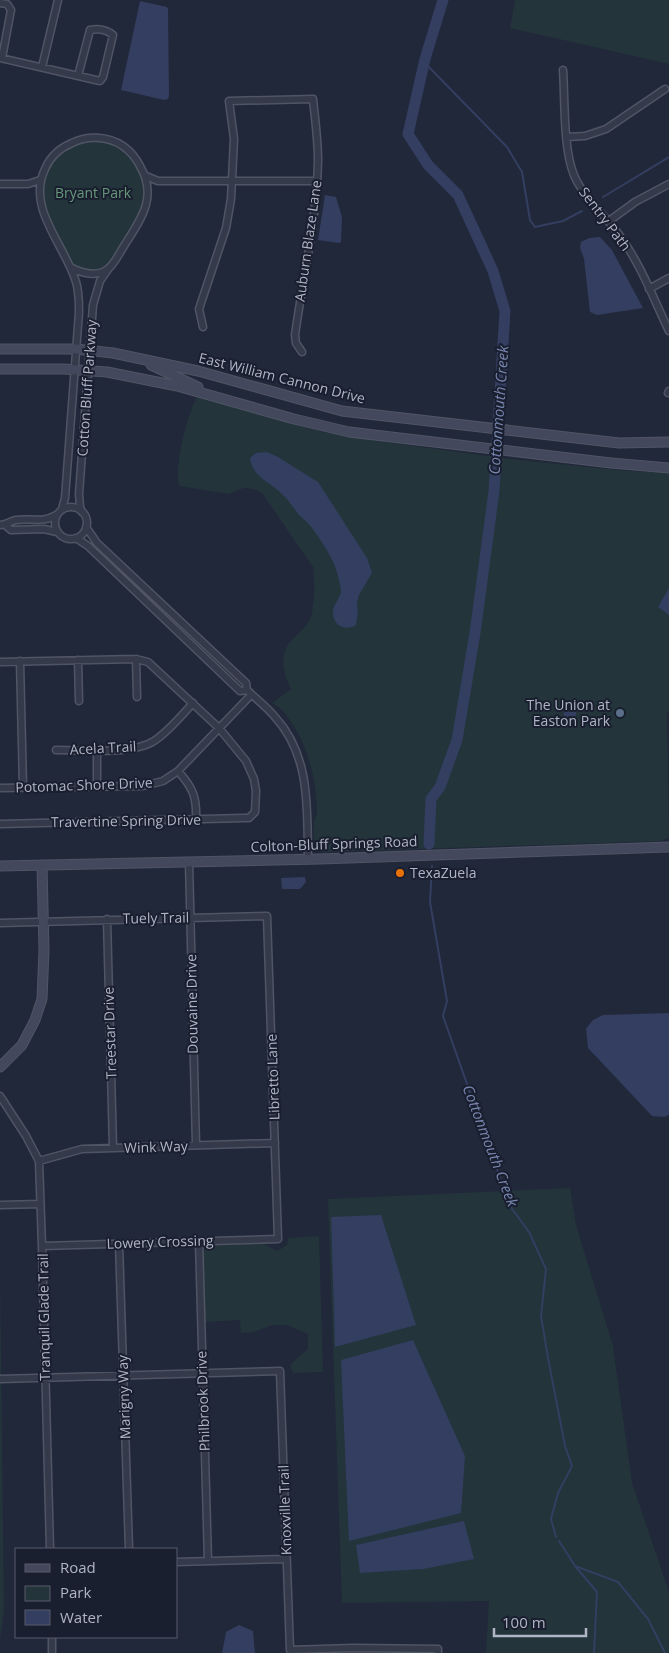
<svg xmlns="http://www.w3.org/2000/svg" width="669" height="1653" viewBox="0 0 669 1653" font-family="'Open Sans',sans-serif">
	<style>
		.green { fill: #23343b }
		.water { fill: #333e60 }
		.lines { fill: none; stroke-linecap: round; stroke-linejoin: round }
		.stream { stroke: #333e60; stroke-width: 2 }
		.river { stroke: #333e60; stroke-width: 11 }
		.street-casing { stroke: #505565; stroke-width: 9 }
		.secondary-casing { stroke: #505565; stroke-width: 11 }
		.street { stroke: #353a4a; stroke-width: 6 }
		.secondary { stroke: #43485d; stroke-width: 9 }
		.service-dot { fill: #5c6f8a; stroke: #1a1f2f; stroke-width: 2 }
		.food-dot { fill: #e8710a; stroke: #1a1f2f; stroke-width: 2 }
		.labels { text-anchor: middle; stroke-width: 4; stroke-linejoin: round; paint-order: stroke }
		.park-label { font-size: 14px; fill: #67987a; stroke: #1a1f2f }
		.street-label { font-size: 14px; fill: #b0b5c6; stroke: #1a1f2f }
		.poi-label { font-size: 14px; fill: #b0b5c6; stroke: #1a1f2f; text-anchor: end }
		.water-label { font-size: 15px; font-style: italic; fill: #7786af; stroke: #1a1f2f }
	</style>
	<rect width="100%" height="100%" fill="#21283a"/>
	<path class="green" d="M515,0H669V64L510,28Z
		M96,140C122,143 146,167 145,194C145,207 118,255 108,264C103,268 97,271 91,271C84,271 74,268 70,263C65,258 61,242 58,235C51,222 42,207 41,193C39,162 70,143 96,140Z
		M197,397L319,431L362,439L518,460L629,471L669,473V712L667,713L669,837L661,841L321,852L316,849C314,842 313,828 314,821C315,819 316,817 317,814C317,778 306,736 281,709C279,706 275,705 272,703L291,689C283,674 279,656 290,642C296,635 304,629 309,621C315,610 315,579 313,567L262,493L254,489L245,488L240,489L229,494L179,486C174,466 187,415 197,397Z
		M570,1188L576,1225L613,1346L632,1483L669,1592V1653H486L489,1601L342,1603L328,1199Z
		M319,1236L323,1372L293,1373L290,1365L308,1349V1334L287,1325H272L254,1332L241,1333L240,1320L205,1322L203,1253L206,1246L263,1244L277,1251L287,1245L288,1238Z
		M0,1270L4,1609L0,1640Z"/>
	<path class="water" d="M140,1L167,7L168,9L169,96L168,99L164,100L121,90Z
		M325,195L336,197L342,217L341,242L339,243L318,240Z
		M600,237L612,250L643,308L597,315L590,312L584,259L580,248L581,242L589,238Z
		M267,452L278,457L318,482L367,558L372,573L359,595L357,603L358,613L356,625C345,632 332,625 333,611C333,604 341,598 341,590C340,583 337,571 334,564C329,552 320,539 312,528C309,523 303,519 299,515C293,508 289,500 282,494C270,482 252,477 250,458L256,453Z
		M669,588V615L658,607Z
		M576,711V716L572,717V727H564V712Z
		M305,877L306,882L300,889H282L281,878Z
		M669,1013V1115L664,1117L652,1116L588,1048L586,1029L593,1020L603,1015Z
		M381,1215L416,1325L335,1347L331,1217Z
		M413,1340L465,1456L461,1513L349,1541L341,1360Z
		M464,1521L474,1559L423,1569L360,1573L356,1545Z
		M239,1625L253,1631L255,1653H222L226,1632Z"/>
	<g class="lines">
		<path class="stream" d="M424,62L507,147L522,172L530,220L535,227L563,221L582,211
			M603,197L669,157
			M432,866L430,902L447,1001L443,1016L510,1206L529,1232L546,1269L541,1316L548,1358L565,1446L572,1466L558,1493L551,1519L556,1537
			M559,1541L575,1566L597,1592L594,1653
			M575,1566L618,1582L648,1619L665,1653"/>
		<path class="river" d="M429,844L431,799L440,787L457,740L475,633L494,491L505,311L493,271L458,195L428,165L408,134L425,59L443,0"/>
		<g class="street-casing">
			<path id="street" d="M0,3L7,4L11,10L2,58
				M0,58L100,81L103,77L113,35C106,29 99,28 90,30L78,76
				M42,67L58,0
				M563,70C565,99 563,149 574,175C582,196 609,219 622,239C642,267 654,300 669,331
				M567,137L585,136L606,129L665,89
				M146,176L158,181H317
				M0,184H28L40,180
				M609,221L635,202L669,184
				M649,289L669,278
				M203,327L199,309L226,228L231,199L234,139L229,101L313,99C315,119 318,140 318,160C317,219 303,277 295,335L296,343L302,352
				M668,393L669,391
				M55 523a16 16 0 1 1 32 0a16 16 0 1 1-32 0Z
				M62,509L65,498L79,312C79,302 79,291 76,282C65,245 26,208 45,169C50,157 60,148 72,143C87,135 108,136 123,146C130,151 136,158 140,166C158,197 141,219 124,246C120,252 115,263 109,268C98,278 81,273 70,267
				M82,512L80,507L79,494L93,305L100,281L109,268
				M0,525C6,525 10,521 16,520C30,518 44,523 56,515
				M5,525L11,530L44,529L57,532
				M86,527L97,543L246,683L247,690C256,699 267,707 275,717C311,756 307,810 308,859
				M76,538L88,546L240,691L247,690
				M136,659L137,697
				M78,660L79,701
				M20,661L23,787
				M0,662L136,659L148,662L219,728L246,761L254,779L256,791L255,812L249,818H244L0,824
				M56,750C83,750 132,755 154,741C169,731 181,716 193,703
				M97,750V786
				M178,771C193,788 197,797 196,820
				M0,788L143,786L163,781L178,771L251,695
				M189,862L196,1145
				M107,919L113,1148
				M0,923L267,916L278,1239L42,1246
				M0,1096L26,1136L39,1161L42,1246L50,1549
				M39,1161L82,1149L275,1143
				M0,1205L40,1204
				M199,1241L208,1561
				M119,1244L129,1549
				M0,1379L280,1371L290,1650L353,1648L438,1649V1653
				M176,1562L286,1559
				M52,1653V1637"/>
		</g>
		<g class="secondary-casing">
			<path id="secondary" d="M0,349H76L113,353L198,371L342,411L619,443L669,442
				M151,365L198,387
				M0,369H64L107,372L177,386L294,419L349,432L611,463L669,468
				M0,866L320,859L669,847
				M0,1067L22,1045L35,1020L42,999L44,950L42,865"/>
		</g>
		<use href="#street" class="street"/>
		<use href="#secondary" class="secondary"/>
	</g>
	<circle class="service-dot" cx="620" cy="713" r="5"/>
	<circle class="food-dot" cx="400" cy="873" r="5"/>
	<g class="labels">
		<g class="park-label">
			<text x="93" y="198">Bryant Park</text>
		</g>
		<g class="street-label">
			<text transform="translate(605 219) rotate(53)" y="5">Sentry Path</text>
			<text transform="translate(308 241) rotate(-82)" y="5">Auburn Blaze Lane</text>
			<text transform="translate(282 378) rotate(14)" y="5">East William Cannon Drive</text>
			<text transform="translate(87 388) rotate(-86)" y="5">Cotton Bluff Parkway</text>
			<text transform="translate(103 748) rotate(-3)" y="5">Acela Trail</text>
			<text transform="translate(84 785) rotate(-2)" y="5">Potomac Shore Drive</text>
			<text transform="translate(126 821) rotate(-1)" y="5">Travertine Spring Drive</text>
			<text transform="translate(334 844) rotate(-2)" y="5">Colton-Bluff Springs Road</text>
			<text transform="translate(156 918) rotate(-1)" y="5">Tuely Trail</text>
			<text transform="translate(192 1004) rotate(-91)" y="5">Douvaine Drive</text>
			<text transform="translate(110 1033) rotate(-92)" y="5">Treestar Drive</text>
			<text transform="translate(273 1077) rotate(-92)" y="5">Libretto Lane</text>
			<text transform="translate(156 1147) rotate(-2)" y="5">Wink Way</text>
			<text transform="translate(160 1242) rotate(-2)" y="5">Lowery Crossing</text>
			<text transform="translate(44 1317) rotate(-91)" y="5">Tranquil Glade Trail</text>
			<text transform="translate(124 1397) rotate(-92)" y="5">Marigny Way</text>
			<text transform="translate(203 1401) rotate(-92)" y="5">Philbrook Drive</text>
			<text transform="translate(285 1510) rotate(-92)" y="5">Knoxville Trail</text>
		</g>
		<g class="poi-label">
			<text x="610" y="710">The Union at<tspan x="610" dy="16">Easton Park</tspan></text>
			<text x="410" y="878" text-anchor="start">TexaZuela</text>
		</g>
		<g class="water-label">
			<text transform="translate(499 410) rotate(-86)" y="5">Cottonmouth Creek</text>
			<text transform="translate(490 1146) rotate(69)" y="5">Cottonmouth Creek</text>
		</g>
	</g>
	<rect x="15" y="1548" width="162" height="90" fill="#1a1f2f" stroke="#565b6b"/>
	<rect x="25" y="1564" width="25" height="8" fill="#43485d" stroke="#565b6b"/>
	<text x="60" y="1573" font-size="15" fill="#b0b5c6">Road</text>
	<rect x="25" y="1586" width="25" height="15" fill="#23343b" stroke="#565b6b"/>
	<text x="60" y="1598" font-size="15" fill="#b0b5c6">Park</text>
	<rect x="25" y="1610" width="25" height="15" fill="#333e60" stroke="#565b6b"/>
	<text x="60" y="1623" font-size="15" fill="#b0b5c6">Water</text>
	<path d="M494 1628v8h92v-8" fill="none" stroke="#b0b5c6" stroke-width="2.5"/>
	<text x="502" y="1628" font-size="15" fill="#b0b5c6" stroke="#1a1f2f" stroke-width="4" paint-order="stroke">100 m</text>
</svg>
